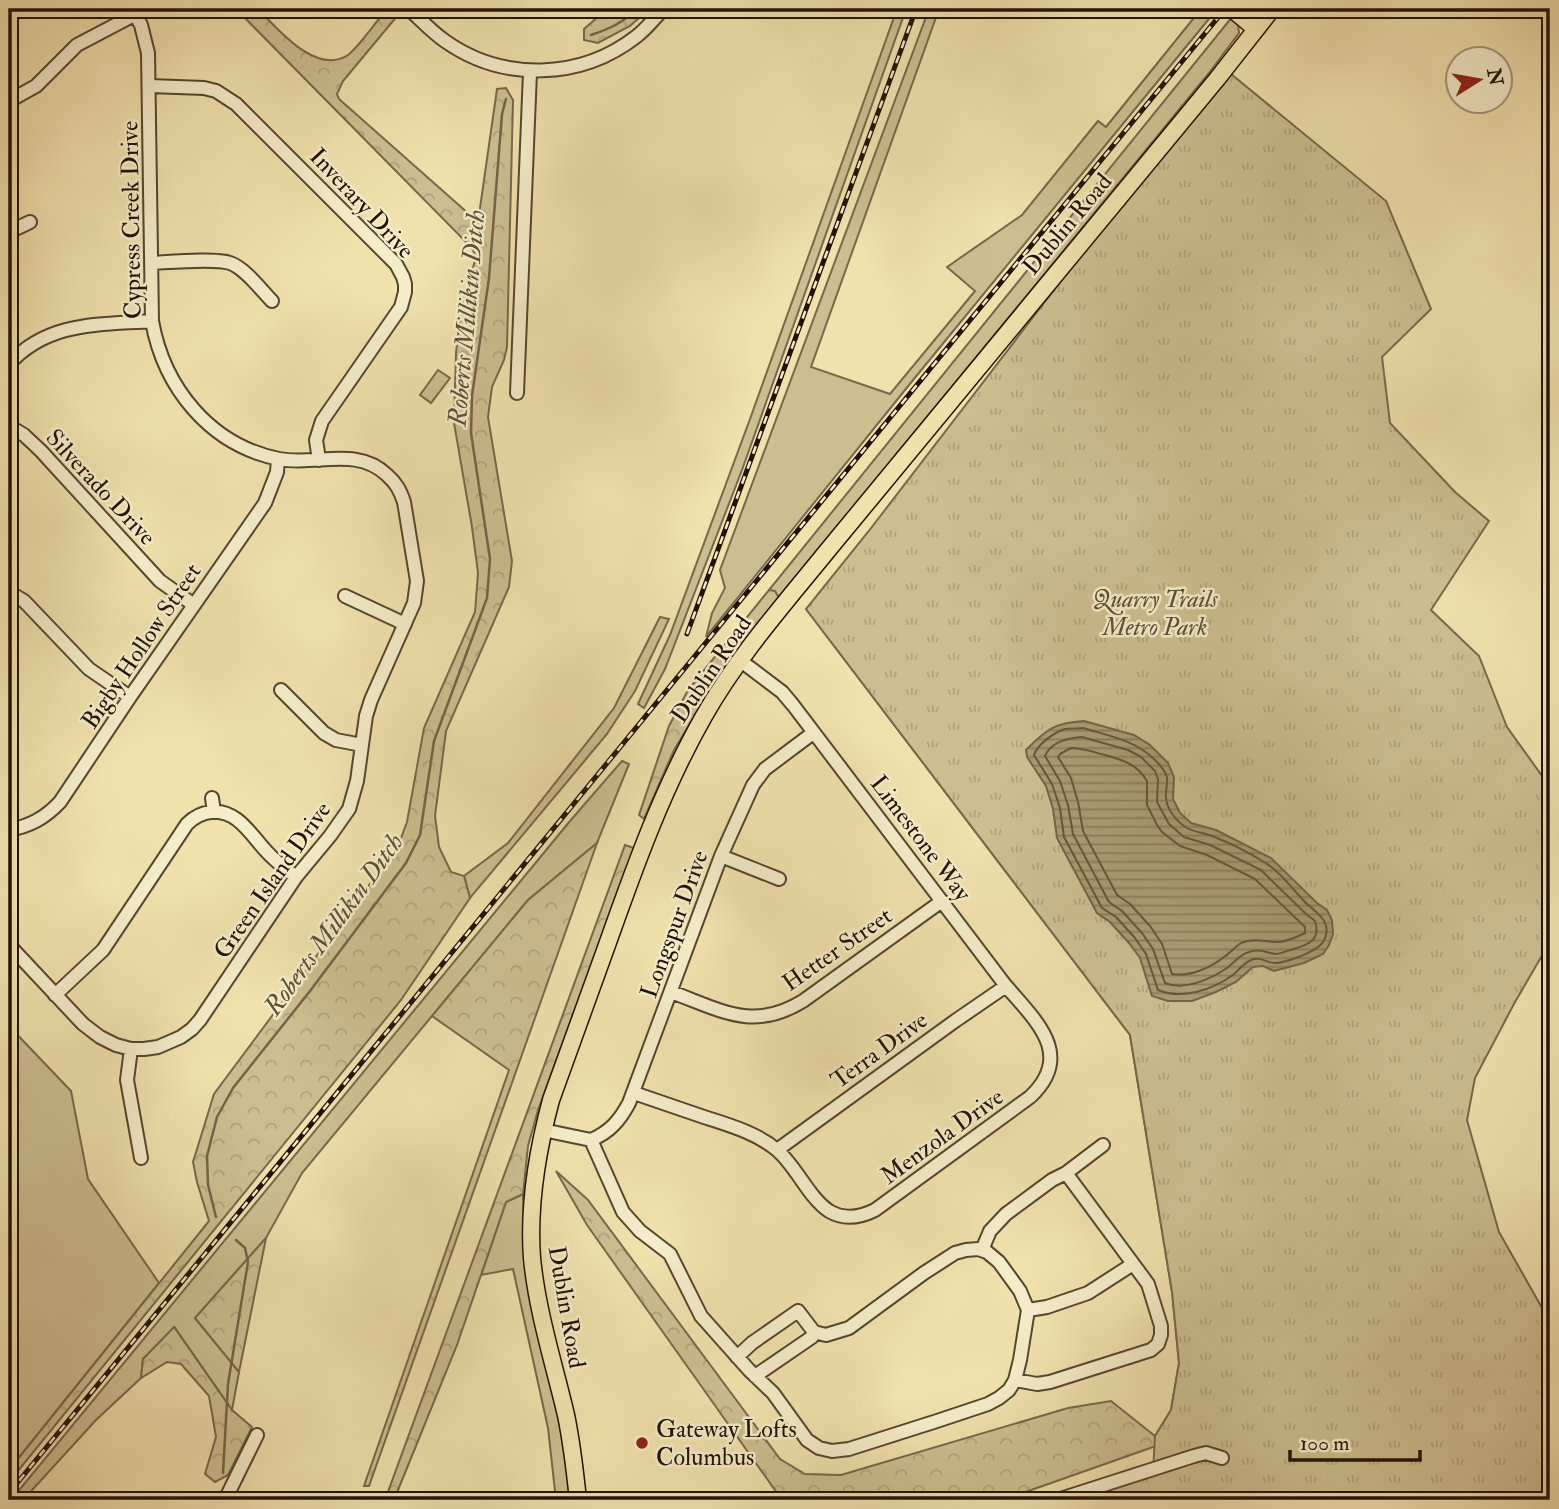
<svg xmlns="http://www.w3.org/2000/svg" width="1559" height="1509" viewBox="0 0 1559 1509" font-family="'IM FELL Double Pica',serif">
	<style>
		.grass { fill: #cdbe91; stroke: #78684c; stroke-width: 2 }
		.forest { fill: url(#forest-crowns); stroke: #78684c; stroke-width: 2 }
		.park { fill: url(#park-tufts); stroke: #78684c; stroke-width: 2 }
		.water { fill: url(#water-rules); stroke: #746448; stroke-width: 2 }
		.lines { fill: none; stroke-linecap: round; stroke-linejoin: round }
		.shore { stroke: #66563d; stroke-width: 2 }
		.stream { stroke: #746448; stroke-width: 2.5 }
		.minor-casing { stroke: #564630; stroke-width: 16 }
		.major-casing { stroke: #221206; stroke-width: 19 }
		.minor { stroke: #f5ecca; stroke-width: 12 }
		.major { stroke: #f0e1ad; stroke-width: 16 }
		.rail-casing { stroke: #221206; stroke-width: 5 }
		.rail { stroke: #f5ecca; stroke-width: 2.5; stroke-dasharray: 8; stroke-linecap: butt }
		.poi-dot { fill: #8f2418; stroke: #f5ecca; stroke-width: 2.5 }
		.labels { text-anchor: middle; stroke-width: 5; stroke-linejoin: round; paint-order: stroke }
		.street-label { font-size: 24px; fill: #221206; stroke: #f5ecca }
		.park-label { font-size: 24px; font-style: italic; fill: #5e4e37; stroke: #f5ecca }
		.poi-label { font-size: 24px; fill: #221206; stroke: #f5ecca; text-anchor: start }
		.water-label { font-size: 26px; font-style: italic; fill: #5f5037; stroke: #f5ecca }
	</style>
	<defs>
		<pattern id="forest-crowns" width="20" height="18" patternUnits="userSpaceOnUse" patternTransform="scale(1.75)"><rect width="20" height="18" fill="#cdbe91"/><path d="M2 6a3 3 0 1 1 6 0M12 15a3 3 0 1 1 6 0" fill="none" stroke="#b0a27c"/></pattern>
		<pattern id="park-tufts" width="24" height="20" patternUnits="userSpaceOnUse" patternTransform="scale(1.75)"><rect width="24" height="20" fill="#cdbe91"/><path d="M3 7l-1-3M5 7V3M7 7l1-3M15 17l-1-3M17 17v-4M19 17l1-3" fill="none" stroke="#b0a27c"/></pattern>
		<pattern id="water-rules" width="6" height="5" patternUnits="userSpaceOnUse" patternTransform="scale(1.75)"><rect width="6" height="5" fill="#aa9b74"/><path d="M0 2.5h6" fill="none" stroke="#8a7d5d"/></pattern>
	</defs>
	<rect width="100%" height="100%" fill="#f0e1ad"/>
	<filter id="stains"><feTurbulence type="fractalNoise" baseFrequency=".00286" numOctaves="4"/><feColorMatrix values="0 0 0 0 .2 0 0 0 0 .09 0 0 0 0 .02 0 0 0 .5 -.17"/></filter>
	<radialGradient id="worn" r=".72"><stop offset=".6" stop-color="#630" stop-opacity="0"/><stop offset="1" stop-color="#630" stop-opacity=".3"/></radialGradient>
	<path class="grass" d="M897,9H906L742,470L665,669L644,708L638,704L670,635L750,419Z
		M929,9H939L811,367L890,394L975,291L947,267L1022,215L1098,121L1106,127L1201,9H1217L909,385L706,637L712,613L725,588L720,570Z
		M1232,17L1238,24L1239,33L1209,73L779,598L775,592L769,590Z
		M438,370L450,378L431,403L420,395Z
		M660,617L669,619L635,691L607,734L470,898L464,876L508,843L614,708Z
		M622,761L629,764L597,843L528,900L302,1173L266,1238L195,1318L239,1372L232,1410L175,1328L143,1359L141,1378L96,1420L23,1500H11L570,821Z
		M9,1026L71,1091L88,1179L159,1283L9,1470Z
		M523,1194L525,1258L564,1437L569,1477L570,1500H556L548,1428L513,1269L481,1275L506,1202Z"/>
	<path class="forest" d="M236,9H258C278,29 316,76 348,55C358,48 378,19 387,9H403L343,81L337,94L339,99L478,222L497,89L506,88L513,100L507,347L504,360L492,387L488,417L512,561L509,587L446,731L435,816L439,847L451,872L464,876L470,898L401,1000L9,1482V1470L209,1221L197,1182L193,1162L214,1094L398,846L407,822L424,728L475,612L478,573L472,527L454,423L456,353L461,309L476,257L472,248Z
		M607,9H649L630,26L598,43L584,40V29Z
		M769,590L775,591L779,598L705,699L674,750L644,819L639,815L669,726L688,690Z
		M806,609L1129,1014L1174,1117L1190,1434L1003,1500H782L587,1225L556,1171L588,1200L780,1459L805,1474L841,1475L1068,1408L1111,1401L1155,1436L1171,1410L1179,1363L1172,1292L1130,1035Z
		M597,843L369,1486H364L509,1070L432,1016L528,900Z
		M625,845L634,848L538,1110L528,1146L523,1194L506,1202L457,1345L394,1500H385Z
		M266,1238L239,1372L195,1318Z
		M174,1327L232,1410L252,1427L228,1475L215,1482L205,1474L216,1437L209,1396L181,1364L167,1362L141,1378L143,1359Z"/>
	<path class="park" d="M1231,74L1386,201L1431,309L1382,357L1390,423L1455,492L1489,521L1431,610L1479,656L1507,727L1550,787V942L1515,1002L1475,1078L1467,1120L1499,1232L1550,1322V1500H1069L1153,1472L1155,1436L1171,1410L1179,1363L1172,1292L1130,1035L806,609L868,532L1114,212Z"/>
	<path class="water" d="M1084,721L1134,735L1150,745L1168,763L1174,777L1173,799L1180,813L1191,823L1216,830L1271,858L1317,903L1327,910L1332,920L1333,934L1329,945L1323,954L1304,963L1274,971L1263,966L1253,967L1236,982L1216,992L1192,1001H1168L1152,996L1140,958L1129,943L1110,922L1097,913L1057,838L1053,809L1046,786L1027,757L1026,750C1047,729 1054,723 1084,721Z"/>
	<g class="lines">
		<path class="shore" d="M1083,728C1109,736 1135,740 1155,760C1160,765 1165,770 1167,777C1168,784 1165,791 1166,798C1167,810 1177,822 1187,828C1194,832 1204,833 1212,836C1230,843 1248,852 1264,862C1281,872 1293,890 1306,903C1318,914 1334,923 1323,942C1317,952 1285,963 1275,963C1266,963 1260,955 1249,961C1243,964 1238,971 1233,975C1212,990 1182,1000 1158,990L1146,954L1135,938L1116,917L1102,908L1064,837L1060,808L1052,784L1034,755C1038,744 1053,733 1065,729C1070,728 1078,729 1083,728Z
			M1082,737L1128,750L1141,757L1155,771L1158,779L1157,802L1169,824L1184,837L1210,845L1261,870L1306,914L1315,921C1322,943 1304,946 1287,951C1283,952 1280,954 1276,954C1266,953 1261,948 1249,952C1240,954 1234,963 1227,968C1211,979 1184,991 1165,983L1153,949L1142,933L1122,911L1109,902L1073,834L1068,805L1060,781L1045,756C1051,742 1067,738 1082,737Z
			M1071,748C1083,748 1093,752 1105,755C1123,760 1137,764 1147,781V805L1157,825L1162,832L1180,846L1207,855L1255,879L1305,927V933C1297,937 1284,943 1274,942C1263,941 1252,938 1241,943C1235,947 1230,953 1224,957C1210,968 1190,977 1172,974L1162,944L1150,926L1130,904L1117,895L1083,831L1078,802L1071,778L1058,757L1060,754Z"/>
		<path class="stream" d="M591,35C609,29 623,23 636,9
			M216,1217L208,1185L207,1156L217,1117L233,1088L310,991L406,863L420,835L434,741L487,598L490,559L471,433L472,396L489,278L502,114L506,99
			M223,1473L228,1384L248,1262L245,1248L236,1240"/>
		<g class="minor-casing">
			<path id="minor" d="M409,9C421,20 432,32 445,41C503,82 581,80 637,36C647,28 655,18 663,9
				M150,86L204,88L216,91L236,104L396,264L403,277L405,284V292L401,307L322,421L316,440L319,460
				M9,101L36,86L77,45L136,14
				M9,232L30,222
				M152,263C171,262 215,258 230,263C245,268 261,290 272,301
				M9,364C48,321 99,325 152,321
				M517,393L530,72
				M9,426L24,435L41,451L160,581L194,605
				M9,592L24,601L89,669L130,697
				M345,596L405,624
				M281,690L324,733L336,740L362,745
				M212,798L214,812
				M9,830C30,826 45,818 60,802L130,697L265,503L277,472L278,459
				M721,856L779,879
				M9,945L83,1024L100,1037L116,1045L131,1049H144L158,1047L181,1037L192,1029L200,1020L296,877L330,836L349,809L357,781L366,716L371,700L414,603L417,581L404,502C400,490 396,483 387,475C357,446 316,466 279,459C210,445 164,388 152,321L148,53L141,25L132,9
				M671,992C721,1010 753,1032 803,1001L942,901
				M55,995L103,950L187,824C194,817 201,813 211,812C237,809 251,835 267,852C275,861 286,869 296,877
				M131,1049L127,1080L141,1158
				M634,1093C657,1101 681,1109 704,1117C729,1125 757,1133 777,1150C796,1166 809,1198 829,1211C844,1220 861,1217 875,1210L1030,1097C1075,1055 1036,1021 1006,986L793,705L782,692L741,661
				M543,1130L591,1140
				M591,1140L623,1212L640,1231L670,1254L701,1316L749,1370L773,1393L807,1440L819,1448L832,1451L849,1449L937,1421L988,1404L999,1398L1009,1390L1015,1380L1020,1360L1028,1310L1020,1291L999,1262L987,1252L978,1249L966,1250L955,1253L924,1273L849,1328L826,1335L814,1332
				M591,1140C610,1132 620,1120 629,1103L721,856L753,785L765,769L813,733
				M777,1150L955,1021L1006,986
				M982,1250L990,1231L1006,1214L1052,1180L1066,1173L1103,1145
				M1028,1310L1047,1307L1088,1293L1133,1264
				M737,1357L752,1343L798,1311L814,1332L812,1337L755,1376
				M1015,1380L1037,1384L1050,1382L1151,1350L1158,1344L1161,1335V1326L1148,1284L1066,1173
				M225,1500L257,1435
				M1057,1500L1194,1456L1206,1453L1222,1458"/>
		</g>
		<g class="major-casing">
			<path id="major" d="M1232,9L1256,29
				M578,1500C575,1471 572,1444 566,1415C554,1364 537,1311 532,1258C528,1204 537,1152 551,1100C570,1048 588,997 607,945C635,866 663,788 704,716C738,656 785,603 828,550L1217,79L1272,9"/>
		</g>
		<use href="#minor" class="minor"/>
		<use href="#major" class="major"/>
		<g class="rail-casing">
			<path id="rail" d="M687,634L916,9
				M9,1493L1225,9"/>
		</g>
		<use href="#rail" class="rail"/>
	</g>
	<circle class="poi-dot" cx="642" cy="1443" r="7"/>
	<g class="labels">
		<g class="street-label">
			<text transform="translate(362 203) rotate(47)" y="8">Inverary Drive</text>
			<text transform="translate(131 220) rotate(-91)" y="8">Cypress Creek Drive</text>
			<text transform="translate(1067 224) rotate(-50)" y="8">Dublin Road</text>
			<text transform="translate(101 487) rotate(47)" y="8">Silverado Drive</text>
			<text transform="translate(141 646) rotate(-56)" y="8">Bigby Hollow Street</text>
			<text transform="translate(711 669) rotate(-56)" y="8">Dublin Road</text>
			<text transform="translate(921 838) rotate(53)" y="8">Limestone Way</text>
			<text transform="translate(272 880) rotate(-55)" y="8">Green Island Drive</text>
			<text transform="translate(674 924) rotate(-70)" y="8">Longspur Drive</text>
			<text transform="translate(837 949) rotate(-35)" y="8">Hetter Street</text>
			<text transform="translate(879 1050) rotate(-36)" y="8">Terra Drive</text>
			<text transform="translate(942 1136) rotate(-36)" y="8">Menzola Drive</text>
			<text transform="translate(567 1307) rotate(80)" y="8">Dublin Road</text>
		</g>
		<g class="park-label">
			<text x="1155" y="607">Quarry Trails<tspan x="1155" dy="28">Metro Park</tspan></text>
		</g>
		<g class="poi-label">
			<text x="656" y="1437">Gateway Lofts<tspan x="656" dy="28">Columbus</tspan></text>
		</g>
		<g class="water-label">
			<text transform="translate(466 318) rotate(-85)" y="9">Roberts Millikin Ditch</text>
			<text transform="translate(333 924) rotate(-54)" y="9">Roberts Millikin Ditch</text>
		</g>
	</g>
	<rect width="1559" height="1509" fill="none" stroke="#f0e1ad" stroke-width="35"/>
	<rect x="10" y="10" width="1538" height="1488" fill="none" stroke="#221206" stroke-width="3.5"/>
	<rect x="18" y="18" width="1524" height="1474" fill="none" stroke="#221206" stroke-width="2"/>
	<g transform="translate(1479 80) rotate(79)"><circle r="33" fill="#f5ecca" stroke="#a1957c" stroke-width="2"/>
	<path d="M0-5L12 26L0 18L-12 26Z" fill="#8f2418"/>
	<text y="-10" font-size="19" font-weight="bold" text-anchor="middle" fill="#221206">N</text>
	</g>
	<path d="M1290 1450v10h130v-10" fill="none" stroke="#221206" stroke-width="3.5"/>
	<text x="1300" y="1450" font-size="21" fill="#221206" stroke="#f5ecca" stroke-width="5" paint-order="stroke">100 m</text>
	<rect width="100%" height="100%" filter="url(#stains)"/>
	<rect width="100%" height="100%" fill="url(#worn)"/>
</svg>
